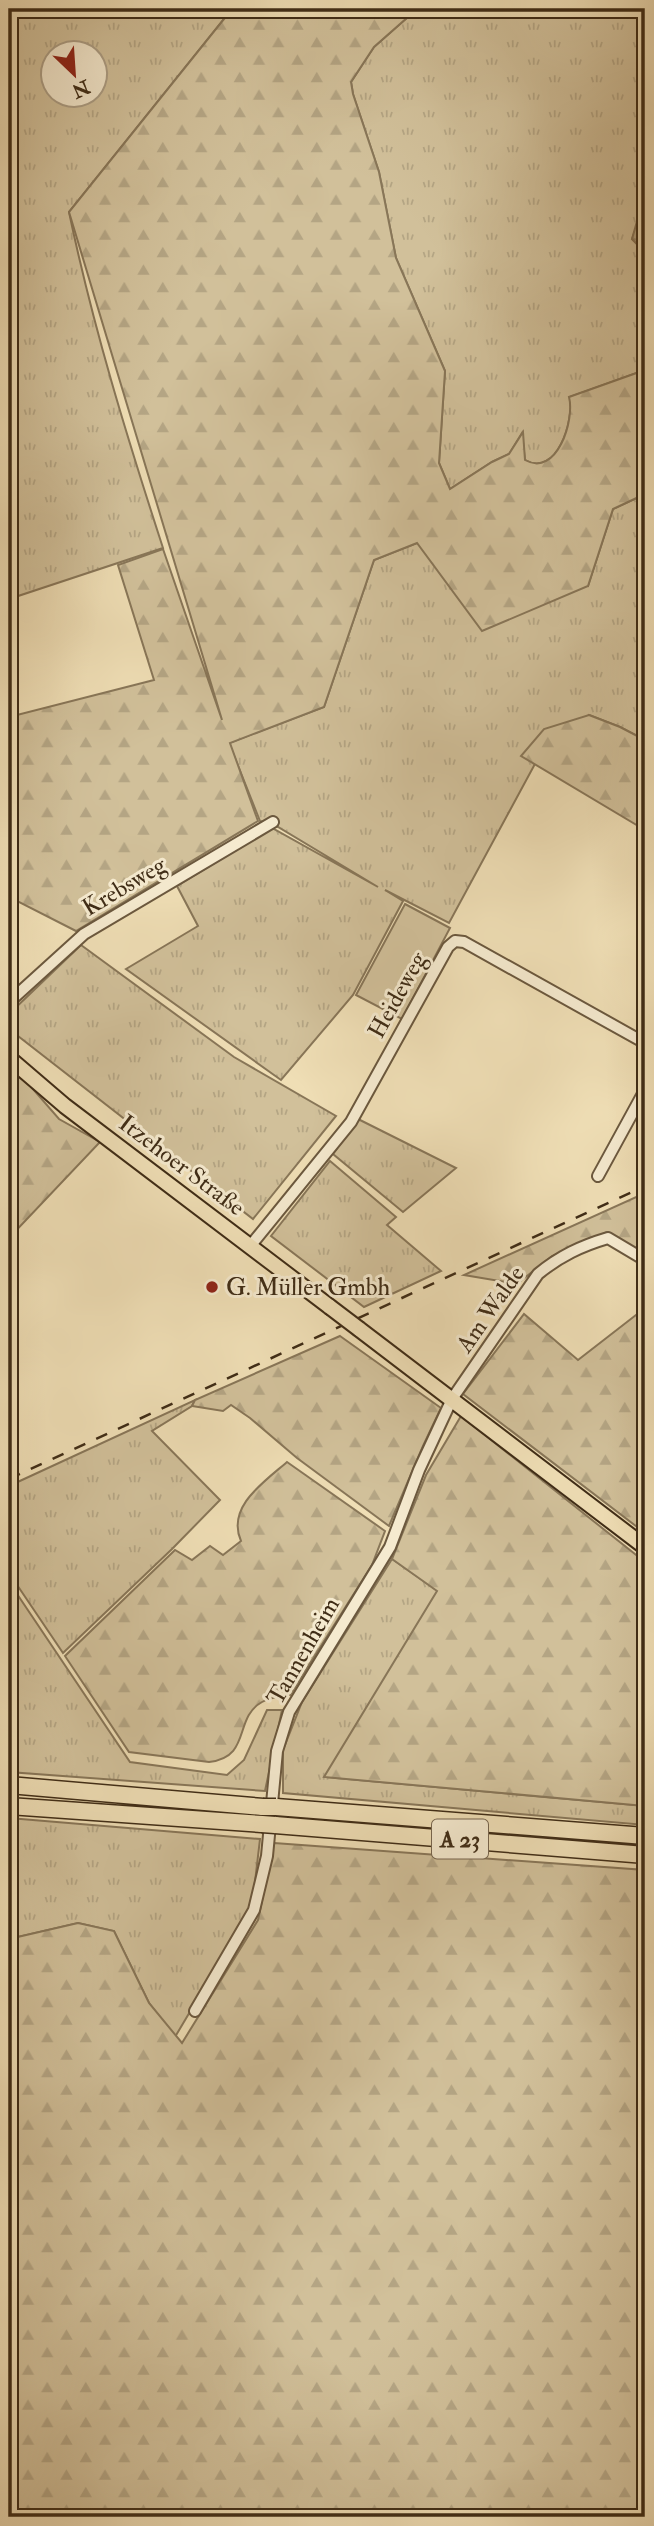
<svg xmlns="http://www.w3.org/2000/svg" width="654" height="2526" viewBox="0 0 654 2526" font-family="'IM FELL Double Pica',serif">
	<style>
		.grass { fill: url(#grass-tufts); stroke: #887658; stroke-width: 2; fill-rule: evenodd }
		.forest { fill: url(#forest-firs); stroke: #887658; stroke-width: 2 }
		.park { fill: #d1c09a; stroke: #887658; stroke-width: 2 }
		.water { fill: url(#water-waves); stroke: #857255; stroke-width: 2 }
		.lines { fill: none; stroke-linecap: round; stroke-linejoin: round }
		.minor-casing { stroke: #6b583e; stroke-width: 14 }
		.major-casing { stroke: #3f2c16; stroke-width: 18 }
		.highway-casing { stroke: #3f2c16; stroke-width: 19 }
		.minor { stroke: #f5eacf; stroke-width: 10 }
		.major { stroke: #efdeb5; stroke-width: 14 }
		.highway { stroke: #efdeb5; stroke-width: 16 }
		.rail { stroke: #3f2c16; stroke-width: 2.5; stroke-dasharray: 12 12; stroke-linecap: butt }
		.major-bridge-casing { stroke: #3f2c16; stroke-width: 18; stroke-linecap: butt }
		.highway-bridge-casing { stroke: #3f2c16; stroke-width: 19; stroke-linecap: butt }
		.major-bridge { stroke: #efdeb5; stroke-width: 14 }
		.highway-bridge { stroke: #efdeb5; stroke-width: 16 }
		.poi-dot { fill: #8f2418; stroke: #f5eacf; stroke-width: 2.5 }
		.labels { text-anchor: middle; stroke-width: 6; stroke-linejoin: round; paint-order: stroke }
		.shield { fill: #f5eacf; stroke: #76654e; stroke-width: 2 }
		.shield-label { font-size: 23px; font-weight: bold; fill: #3f2c16 }
		.street-label { font-size: 24px; fill: #3f2c16; stroke: #f5eacf }
		.poi-label { font-size: 24px; fill: #3f2c16; stroke: #f5eacf; text-anchor: start }
	</style>
	<defs>
		<pattern id="grass-tufts" width="24" height="20" patternUnits="userSpaceOnUse" patternTransform="scale(1.75)"><rect width="24" height="20" fill="#d1c09a"/><path d="M3 7l-1-3M5 7V3M7 7l1-3M15 17l-1-3M17 17v-4M19 17l1-3" fill="none" stroke="#b4a584"/></pattern>
		<pattern id="forest-firs" width="22" height="20" patternUnits="userSpaceOnUse" patternTransform="scale(1.75)"><rect width="22" height="20" fill="#d1c09a"/><path d="M5 1l3.5 6h-7zM16 11l3.5 6h-7z" fill="#b4a584"/></pattern>
		<pattern id="water-waves" width="16" height="10" patternUnits="userSpaceOnUse" patternTransform="scale(1.75)"><rect width="16" height="10" fill="#b3a17f"/><path d="M0 5q4-4 8 0t8 0" fill="none" stroke="#938367"/></pattern>
	</defs>
	<rect width="100%" height="100%" fill="#efdeb5"/>
	<filter id="stains"><feTurbulence type="fractalNoise" baseFrequency=".00286" numOctaves="4"/><feColorMatrix values="0 0 0 0 .2 0 0 0 0 .09 0 0 0 0 .02 0 0 0 .5 -.17"/></filter>
	<radialGradient id="worn" r=".72"><stop offset=".6" stop-color="#630" stop-opacity="0"/><stop offset="1" stop-color="#630" stop-opacity=".3"/></radialGradient>
	<path class="grass" d="M9,9H232L69,212C93,327 127,437 163,548L9,599ZM52,52H94V94H52Z
		M417,9H645V212H642L632,239L637,244L645,246V370L570,397C574,420 557,478 525,460L522,433L509,454L492,462L450,489L439,463L445,371L396,258L379,172L353,94L351,82L374,47Z
		M645,494V740L620,727L589,715L536,762L449,923L385,890L403,901L353,995L281,1080L126,969L198,926L177,886L272,828L378,887L278,827L260,821L229,743L324,707L374,560L417,543L588,586L613,509Z
		M81,945L234,1057L336,1116L253,1219L9,1029V1014Z
		M358,1119L456,1168L403,1212L333,1154Z
		M330,1161L396,1217L387,1225L441,1271L364,1307L271,1236Z
		M195,1400L192,1406L152,1431L220,1500L172,1549L63,1653L9,1573V1486Z
		M392,1559L438,1591L325,1777L645,1806V1825L283,1793V1750L302,1702Z
		M9,1582L130,1762L227,1775L244,1760L267,1710H282L265,1791L9,1772Z
		M9,1818L260,1839L253,1899L245,1919L175,2037L149,2003L114,1931L78,1923L9,1939Z"/>
	<path class="forest" d="M232,9H417L374,47L351,82L353,94L379,172L396,258L445,371L439,463L450,489L492,462L509,454L523,432L525,460C557,478 575,420 569,397L645,370V494L613,509L588,586L482,631L417,543L374,560L324,707L230,743L258,821L76,931L9,897V717L154,680L118,565L163,549L222,720L69,212Z
		M589,715L620,727L645,740V830L521,756L544,729Z
		M9,1069L26,1081L59,1119L100,1142L9,1238Z
		M645,1193V1255L607,1232L552,1256L517,1284L464,1275Z
		M645,1308V1533L463,1394L524,1314L578,1360Z
		M340,1336L441,1408L423,1446L389,1526L297,1458L250,1418L231,1405L223,1411L192,1406L195,1400Z
		M461,1416L645,1562V1806L324,1777L437,1591L392,1559L426,1475Z
		M287,1462L385,1531L372,1565L290,1695C281,1696 271,1697 262,1702C233,1718 252,1757 209,1762L129,1752L65,1656L175,1550L192,1560L210,1546L223,1555L241,1541C226,1507 264,1482 287,1462Z
		M274,1843L645,1870V2517H9V1939L78,1923L114,1931L149,2003L182,2043L258,1920Z"/>
	<path class="park" d="M405,904L450,928L402,1019L356,995Z"/>
	<path class="water" d="M642,212H645V246L637,244L632,239L638,218Z"/>
	<g class="lines">
		<g class="minor-casing">
			<path id="minor" d="M9,1002L84,934L273,822
				M598,1176L645,1090
				M251,1245L351,1122L448,947L455,941L464,942L645,1043
				M195,2011L254,1910L267,1856L277,1751L289,1712L390,1547L419,1470L452,1399L538,1274C560,1256 581,1246 608,1238L645,1260"/>
		</g>
		<g class="major-casing">
			<path id="major" d="M9,1058L65,1106L330,1307
				M359,1329L645,1547"/>
		</g>
		<g class="highway-casing">
			<path id="highway" d="M9,1785L263,1807
				M9,1806L262,1824
				M276,1807L645,1836
				M275,1825L645,1855"/>
		</g>
		<use href="#minor" class="minor"/>
		<use href="#major" class="major"/>
		<use href="#highway" class="highway"/>
		<path class="rail" d="M9,1479L645,1186"/>
		<g class="major-bridge-casing">
			<path id="major-bridge" d="M330,1307L359,1329"/>
		</g>
		<g class="highway-bridge-casing">
			<path id="highway-bridge" d="M263,1807H276
				M262,1824L275,1825"/>
		</g>
		<use href="#major-bridge" class="major-bridge"/>
		<use href="#highway-bridge" class="highway-bridge"/>
	</g>
	<circle class="poi-dot" cx="212" cy="1287" r="7"/>
	<g class="labels">
		<rect class="shield" x="432" y="1819.5" width="56" height="39" rx="5"/>
		<g class="shield-label">
			<text x="460" y="1847">A 23</text>
		</g>
		<g class="street-label">
			<text transform="translate(124 886) rotate(-31)" y="8">Krebsweg</text>
			<text transform="translate(397 995) rotate(-61)" y="8">Heideweg</text>
			<text transform="translate(182 1165) rotate(37)" y="8">Itzehoer Straße</text>
			<text transform="translate(490 1309) rotate(-55)" y="8">Am Walde</text>
			<text transform="translate(303 1651) rotate(-60)" y="8">Tannenheim</text>
		</g>
		<g class="poi-label">
			<text x="226" y="1295">G. Müller Gmbh</text>
		</g>
	</g>
	<rect width="654" height="2526" fill="none" stroke="#efdeb5" stroke-width="35"/>
	<rect x="10" y="10" width="633" height="2505" fill="none" stroke="#3f2c16" stroke-width="3.5"/>
	<rect x="18" y="18" width="619" height="2491" fill="none" stroke="#3f2c16" stroke-width="2"/>
	<g transform="translate(74 74) rotate(155)"><circle r="33" fill="#f5eacf" stroke="#ac9e85" stroke-width="2"/>
	<path d="M0-5L12 26L0 18L-12 26Z" fill="#8f2418"/>
	<text y="-10" font-size="19" font-weight="bold" text-anchor="middle" fill="#3f2c16">N</text>
	</g>
	<rect width="100%" height="100%" filter="url(#stains)"/>
	<rect width="100%" height="100%" fill="url(#worn)"/>
</svg>
